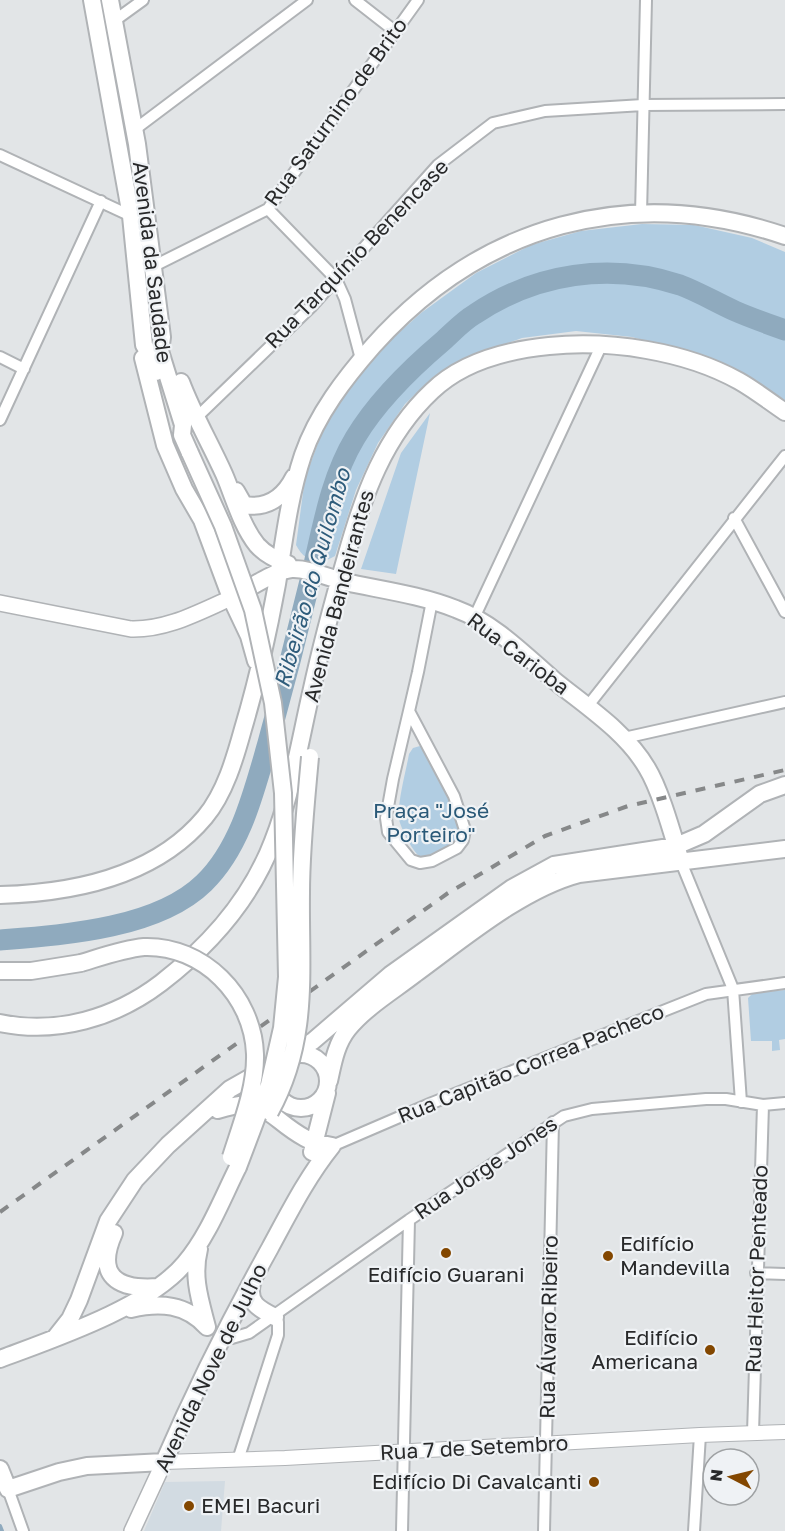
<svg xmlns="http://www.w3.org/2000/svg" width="785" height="1531" viewBox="0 0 785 1531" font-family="'Golos Text',sans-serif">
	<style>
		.built { fill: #d2dbe2 }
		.green { fill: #b1cde2 }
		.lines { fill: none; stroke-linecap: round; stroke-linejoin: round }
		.stream { stroke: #8faabe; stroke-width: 4 }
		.river { stroke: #8faabe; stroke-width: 21 }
		.minor-casing { stroke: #b0b3b6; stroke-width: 14 }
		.tertiary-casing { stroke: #b0b3b6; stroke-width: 16 }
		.secondary-casing { stroke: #b0b3b6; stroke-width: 18 }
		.primary-casing { stroke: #b0b3b6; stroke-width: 20 }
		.minor { stroke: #fff; stroke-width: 10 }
		.tertiary { stroke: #fff; stroke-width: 14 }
		.secondary { stroke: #fff; stroke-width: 15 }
		.primary { stroke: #fff; stroke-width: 16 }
		.rail { stroke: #868889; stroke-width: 4; stroke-dasharray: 10 10; stroke-linecap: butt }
		.primary-bridge-casing { stroke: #b0b3b6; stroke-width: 20; stroke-linecap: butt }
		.primary-bridge { stroke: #fff; stroke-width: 16 }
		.poi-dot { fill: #834700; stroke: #eff2f5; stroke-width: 2 }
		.labels { text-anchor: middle; stroke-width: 4.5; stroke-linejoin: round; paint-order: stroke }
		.street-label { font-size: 21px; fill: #28292a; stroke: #eff2f5 }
		.park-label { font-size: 21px; fill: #2a5978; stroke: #eff2f5 }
		.poi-label { font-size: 21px; fill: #28292a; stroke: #eff2f5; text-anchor: start }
		.water-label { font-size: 22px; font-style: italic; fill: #2e5c7b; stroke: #eff2f5 }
	</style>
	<rect width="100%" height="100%" fill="#e2e5e7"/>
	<path class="built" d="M225,1481L221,1531H144L165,1482Z"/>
	<path class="green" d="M642,224L694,225L752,238L785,252V402L702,357L632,337L576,331L522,338L469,357L433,377L405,404L378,443L356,490L335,556C319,566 305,562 296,545L305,478L321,435L349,385L374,355L421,313L476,273L531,245L581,231Z
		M430,413L396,574L361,569L401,453Z
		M420,746L425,749L461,821C462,826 463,831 461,835C458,842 430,860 422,858C414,855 400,827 399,819C397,803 406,771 409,754L413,748Z
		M785,990V1039L779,1040L780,1050L772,1051V1041H751L748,998L753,993Z"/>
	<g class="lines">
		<path class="stream" d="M0,1526L2,1531"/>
		<path class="river" d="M0,940C63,935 157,929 204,883C241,847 254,791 268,743C283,689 297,635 310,581C322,533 329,481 355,438C377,401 410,369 443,341C453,332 463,321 475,314C536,273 610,262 680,285C699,292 717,303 735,311C751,318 768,324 785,330"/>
		<g class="minor-casing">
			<path id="minor" d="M355,0L396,32
				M114,21L143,0
				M134,130L307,0
				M0,155L131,216
				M268,209L336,279L345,299L361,359
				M641,214L646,0
				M152,267L268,209L418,0
				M0,357L24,369
				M196,418L311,307L438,165L493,123L545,111L643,105L785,104
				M0,420L101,201
				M734,518L785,612
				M474,618L602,344
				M587,707L785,456
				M409,711L454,796L465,830L463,840L457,848L432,861L420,863L411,860L388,832L386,818L393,779L409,711L418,672L432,601
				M624,738L785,702
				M681,862L733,989L741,1102
				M332,1146L432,1103L706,994L785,983
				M756,1273L785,1274
				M221,1338H232L249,1333L409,1220L564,1116L592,1109L706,1099H726L763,1105L785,1103
				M753,1433L763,1105
				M238,1460L278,1335V1322L275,1317
				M8,1489L23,1531
				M402,1531L409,1220
				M544,1531L553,1122
				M694,1531L700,1435"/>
		</g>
		<g class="tertiary-casing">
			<path id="tertiary" d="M164,1462L285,1458L700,1435L785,1432"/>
		</g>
		<g class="secondary-casing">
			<path id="secondary" d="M0,603L131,629C167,630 199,612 231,598
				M132,1531L164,1462"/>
		</g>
		<g class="primary-casing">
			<path id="primary" d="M92,0L131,216L144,345L150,355L156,372
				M110,0L137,144L162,337L160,351L183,425L182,435L190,453
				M143,358L165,445L184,489L202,520L231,598L249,636L256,661
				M181,382C193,414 210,443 224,474C234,497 241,525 257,545C265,554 277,560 288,564
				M236,491L244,505C267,509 284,497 294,477
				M231,598C247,590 275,570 292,569C309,568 329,578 345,582C382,590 421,595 456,609C494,623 525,655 555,681C587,707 626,732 647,768C661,791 673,836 681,862
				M0,895C74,893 155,877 205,817C225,793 235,758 243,729C257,682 268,633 277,584C284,541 289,497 303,455C317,414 345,378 373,346C482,224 630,183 785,236
				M0,971H31L81,963
				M0,1023C57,1035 115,1018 161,983C209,946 251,899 273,841C291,796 300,741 311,693C321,647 333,602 346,557C363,496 384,436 432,391C463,361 508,350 549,346C611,340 685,351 739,381C755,390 770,402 785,412
				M274 1081a27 27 0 1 1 54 0a27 27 0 1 1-54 0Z
				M289,1056L313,1041L390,975L512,888L554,865L676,846L704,834L760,794L785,785
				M329,1081C333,1063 336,1044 348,1029C366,1007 393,991 415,974C463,939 522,889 579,874L785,849
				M312,1152L327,1093
				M114,1233C95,1276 117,1290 158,1287
				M199,1249C192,1277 200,1300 207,1327
				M252,1283C247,1303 259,1309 275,1317
				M131,1309C160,1302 186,1304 207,1327
				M55,1338L70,1319L79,1300L108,1221L135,1180L168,1145L230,1089L283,1059
				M0,1359C53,1339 149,1307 185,1263C208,1236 222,1199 238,1167
				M0,1469L8,1489L59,1472L87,1466L164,1462C196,1388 231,1318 270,1248C289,1213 307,1177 332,1146C323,1144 313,1143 305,1138C268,1118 267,1094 218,1110"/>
		</g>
		<use href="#minor" class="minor"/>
		<use href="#tertiary" class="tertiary"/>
		<use href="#secondary" class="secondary"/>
		<use href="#primary" class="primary"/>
		<path class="rail" d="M0,1212L448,893L545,836L628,806L785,770"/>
		<g class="primary-bridge-casing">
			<path id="primary-bridge" d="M190,453L223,526L253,610L273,703L283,793L287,977L282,1028L269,1085L238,1167
				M81,963C101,957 123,949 144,947C203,945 253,996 255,1054C256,1088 241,1125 231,1157
				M270,1112C310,1039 300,972 301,893C301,848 306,802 310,757"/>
		</g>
		<use href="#primary-bridge" class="primary-bridge"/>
	</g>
	<g class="poi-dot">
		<circle cx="446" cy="1253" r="6"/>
		<circle cx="608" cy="1256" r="6"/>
		<circle cx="710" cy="1350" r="6"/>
		<circle cx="594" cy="1482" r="6"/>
		<circle cx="189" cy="1506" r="6"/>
	</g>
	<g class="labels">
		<g class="street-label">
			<text transform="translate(336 112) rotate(-54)" y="7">Rua Saturnino de Brito</text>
			<text transform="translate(357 254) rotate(-46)" y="7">Rua Tarquínio Benencase</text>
			<text transform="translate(152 262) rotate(83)" y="7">Avenida da Saudade</text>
			<text transform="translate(339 596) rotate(-75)" y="7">Avenida Bandeirantes</text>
			<text transform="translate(518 654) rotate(37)" y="7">Rua Carioba</text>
			<text transform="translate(531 1064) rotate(-22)" y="7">Rua Capitão Correa Pacheco</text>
			<text transform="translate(486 1168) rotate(-34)" y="7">Rua Jorge Jones</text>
			<text transform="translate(757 1269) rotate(-88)" y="7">Rua Heitor Penteado</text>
			<text transform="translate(549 1327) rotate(-89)" y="7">Rua Álvaro Ribeiro</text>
			<text transform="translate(211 1368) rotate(-64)" y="7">Avenida Nove de Julho</text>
			<text transform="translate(474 1448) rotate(-3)" y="7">Rua 7 de Setembro</text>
		</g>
		<g class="park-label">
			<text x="431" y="818">Praça "José<tspan x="431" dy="24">Porteiro"</tspan></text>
		</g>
		<g class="poi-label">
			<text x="620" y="1251">Edifício<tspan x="620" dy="24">Mandevilla</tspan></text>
			<text x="446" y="1282" text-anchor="middle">Edifício Guarani</text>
			<text x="698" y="1345" text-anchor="end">Edifício<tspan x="698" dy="24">Americana</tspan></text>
			<text x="582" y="1489" text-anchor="end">Edifício Di Cavalcanti</text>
			<text x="201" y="1513">EMEI Bacuri</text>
		</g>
		<g class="water-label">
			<text transform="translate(312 578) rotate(-74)" y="8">Ribeirão do Quilombo</text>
		</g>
	</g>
	<g transform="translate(731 1477) rotate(277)"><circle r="28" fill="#eff2f5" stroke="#9fa2a4" stroke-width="1.5"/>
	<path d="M0-4.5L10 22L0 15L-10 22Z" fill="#834700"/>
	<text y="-9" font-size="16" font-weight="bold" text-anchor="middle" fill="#28292a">N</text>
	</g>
</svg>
